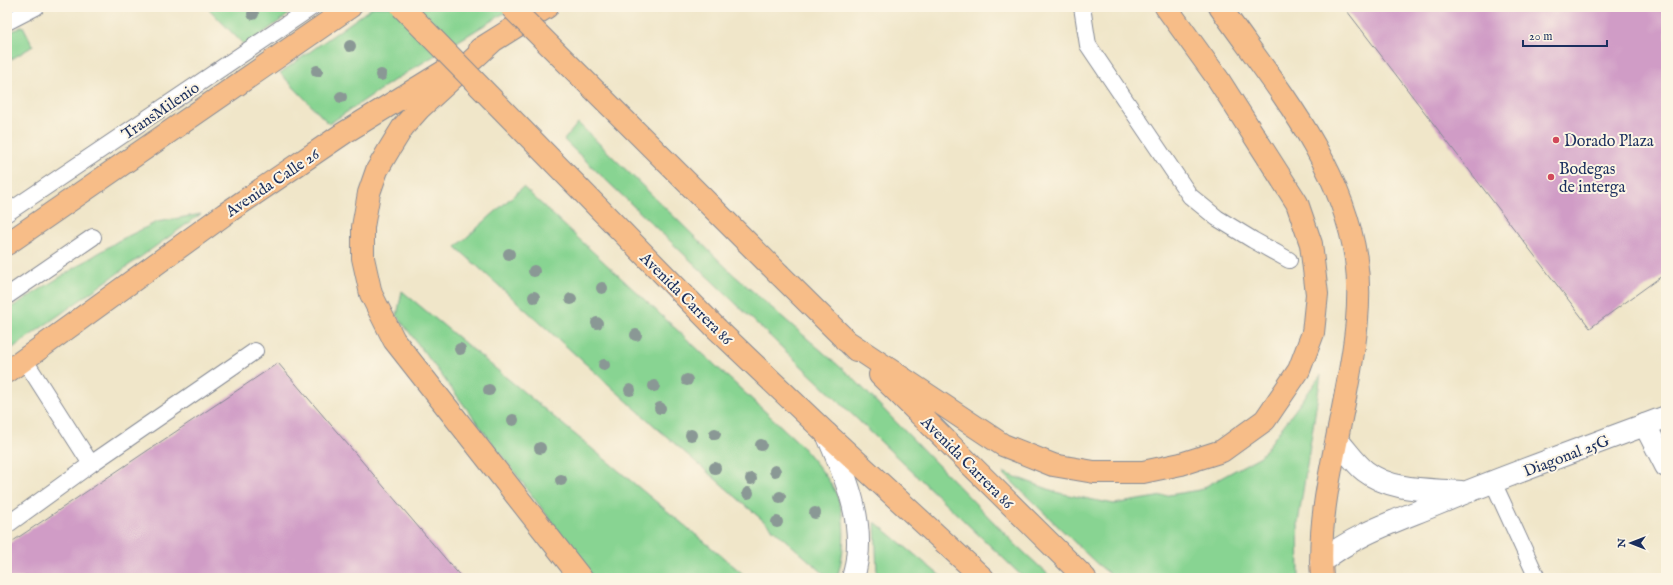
<svg xmlns="http://www.w3.org/2000/svg" width="1673" height="585" viewBox="0 0 1673 585" font-family="'IM FELL English',serif">
	<style>
		.green { fill: #88d492; stroke: #528278 }
		.building { fill: #d09cc6 }
		.lines { fill: none; stroke-linecap: round; stroke-linejoin: round }
		.service-casing { stroke: #868a94; stroke-width: 18 }
		.minor-casing { stroke: #868a94; stroke-width: 24 }
		.tertiary-casing { stroke: #868a94; stroke-width: 24 }
		.primary-casing { stroke: #868a94; stroke-width: 24 }
		.service { stroke: #fff; stroke-width: 16 }
		.minor { stroke: #fff; stroke-width: 22 }
		.tertiary { stroke: #fff; stroke-width: 22 }
		.primary { stroke: #f7bd88; stroke-width: 22 }
		.primary-bridge-casing { stroke: #868a94; stroke-width: 24; stroke-linecap: butt }
		.primary-bridge { stroke: #f7bd88; stroke-width: 22 }
		.tree { fill: #8a9895 }
		.poi-dot { fill: #d1495b; stroke: #fcf5e5; stroke-width: 1.5 }
		.labels { text-anchor: middle; stroke-width: 4; stroke-linejoin: round; paint-order: stroke }
		.street-label { font-size: 16px; fill: #1b2f5e; stroke: #fcf5e5 }
		.poi-label { font-size: 16px; fill: #1b2f5e; stroke: #fcf5e5; text-anchor: start }
	</style>
	<rect width="100%" height="100%" fill="#fcf5e5"/>
	<filter id="ink" filterUnits="userSpaceOnUse"><feTurbulence type="fractalNoise" baseFrequency=".025" numOctaves="2"/><feDisplacementMap in="SourceGraphic" scale="8" xChannelSelector="R" yChannelSelector="G"/><feConvolveMatrix kernelMatrix="1 2 1 2 8 2 1 2 1" color-interpolation-filters="sRGB"/></filter>
	<filter id="wash" filterUnits="userSpaceOnUse"><feTurbulence type="fractalNoise" baseFrequency=".012" numOctaves="4" result="noise"/><feDisplacementMap in="SourceGraphic" scale="16" xChannelSelector="R" yChannelSelector="G"/><feGaussianBlur stdDeviation="0.9" result="paint"/><feColorMatrix in="noise" values="0 0 0 0 0 0 0 0 0 0 0 0 0 0 0 0 0 1.4 0 .05"/><feComposite in="paint" operator="in"/></filter>
	<g filter="url(#wash)">
		<rect width="100%" height="100%" fill="#f0e6c9"/>
		<path class="green" d="M207,7H299L245,46Z
			M373,7H514L393,81L329,124L280,73Z
			M23,26L33,46L7,62V34Z
			M578,123L735,276L854,379L1016,545L1052,578H1024L564,140Z
			M523,187L799,443C812,459 833,481 839,501C847,527 844,553 837,578H829L658,429L456,247Z
			M201,214L7,352V310L118,241L157,222Z
			M402,291L748,578H594L397,316Z
			M1321,375L1298,523L1299,578H1115L1096,563L1002,472L1059,493L1114,504L1199,490L1261,456Z
			M875,522L943,578H876L877,574Z"/>
		<g id="blocks">
			<path class="building" d="M1344,7H1666V273L1590,328Z
				M278,363L462,578H7V545Z"/>
		</g>
	</g>
	<g filter="url(#ink)">
		<use href="#blocks" fill-opacity="0" stroke="#868a94" stroke-width="1"/>
		<g class="lines">
			<g class="service-casing">
				<path id="service" d="M1082,7L1088,45L1190,196L1217,218L1253,240L1289,260
					M7,22L36,7
					M7,213L312,7
					M7,296L93,237
					M91,464L255,351
					M1493,482L1537,578
					M7,525L91,464L24,359"/>
			</g>
			<g class="minor-casing">
				<path id="minor" d="M1645,425L1666,466"/>
			</g>
			<g class="tertiary-casing">
				<path id="tertiary" d="M827,434C847,480 868,527 853,578
					M1338,441C1347,451 1355,463 1365,471C1392,492 1430,489 1461,492
					M1321,562C1355,534 1396,521 1437,504C1512,473 1589,446 1666,417"/>
			</g>
			<g class="primary-casing">
				<path id="primary" d="M1220,7C1274,84 1342,163 1356,259C1362,301 1355,345 1347,387C1336,450 1317,514 1322,578
					M492,42L419,109L403,127L390,148L377,170L369,193L363,227V258L371,294L394,340L581,578
					M480,49L547,7
					M7,244L350,7
					M780,275L856,350
					M717,329L827,434L983,578
					M845,340L1003,445L1053,465L1094,472H1143L1181,464L1222,451L1265,420L1299,370L1313,333L1317,294L1311,244L1297,203L1218,79L1166,7
					M7,372L225,214L344,133L448,69
					M880,375L1085,578"/>
			</g>
			<use href="#service" class="service"/>
			<use href="#minor" class="minor"/>
			<use href="#tertiary" class="tertiary"/>
			<use href="#primary" class="primary"/>
			<g class="primary-bridge-casing">
				<path id="primary-bridge" d="M402,7L717,329
					M511,7L780,275"/>
			</g>
			<use href="#primary-bridge" class="primary-bridge"/>
		</g>
		<g class="tree">
			<circle cx="253" cy="14" r="6"/>
			<circle cx="350" cy="46" r="6"/>
			<circle cx="317" cy="71" r="6"/>
			<circle cx="381" cy="75" r="6"/>
			<circle cx="341" cy="97" r="6"/>
			<circle cx="509" cy="254" r="6"/>
			<circle cx="534" cy="271" r="6"/>
			<circle cx="602" cy="288" r="6"/>
			<circle cx="534" cy="297" r="6"/>
			<circle cx="571" cy="299" r="6"/>
			<circle cx="597" cy="323" r="6"/>
			<circle cx="636" cy="335" r="6"/>
			<circle cx="460" cy="349" r="6"/>
			<circle cx="604" cy="365" r="6"/>
			<circle cx="687" cy="380" r="6"/>
			<circle cx="654" cy="386" r="6"/>
			<circle cx="489" cy="390" r="6"/>
			<circle cx="630" cy="390" r="6"/>
			<circle cx="660" cy="408" r="6"/>
			<circle cx="513" cy="420" r="6"/>
			<circle cx="715" cy="434" r="6"/>
			<circle cx="691" cy="435" r="6"/>
			<circle cx="761" cy="445" r="6"/>
			<circle cx="540" cy="448" r="6"/>
			<circle cx="715" cy="468" r="6"/>
			<circle cx="775" cy="471" r="6"/>
			<circle cx="751" cy="479" r="6"/>
			<circle cx="561" cy="480" r="6"/>
			<circle cx="748" cy="493" r="6"/>
			<circle cx="780" cy="497" r="6"/>
			<circle cx="815" cy="513" r="6"/>
			<circle cx="777" cy="522" r="6"/>
		</g>
	</g>
	<g class="poi-dot">
		<circle cx="1556" cy="140" r="4"/>
		<circle cx="1551" cy="177" r="4"/>
	</g>
	<g class="labels">
		<g class="street-label">
			<text transform="translate(160 110) rotate(-34)" y="6">TransMilenio</text>
			<text transform="translate(272 182) rotate(-34)" y="6">Avenida Calle 26</text>
			<text transform="translate(687 298) rotate(45)" y="6">Avenida Carrera 86</text>
			<text transform="translate(1566 455) rotate(-21)" y="6">Diagonal 25G</text>
			<text transform="translate(968 462) rotate(45)" y="6">Avenida Carrera 86</text>
		</g>
		<g class="poi-label">
			<text x="1564" y="146">Dorado Plaza</text>
			<text x="1559" y="174">Bodegas<tspan x="1559" dy="18">de interga</tspan></text>
		</g>
	</g>
	<rect width="1673" height="585" fill="none" stroke="#fcf5e5" stroke-width="24"/>
	<g transform="translate(1631 543) rotate(270)" stroke="#fcf5e5" stroke-width="3" paint-order="stroke">
	<path d="M0-3L7 15L0 10L-7 15Z" fill="#1b2f5e"/>
	<text y="-6" font-size="11" font-weight="bold" text-anchor="middle" fill="#1b2f5e">N</text>
	</g>
	<path d="M1523 40v6h84v-6" fill="none" stroke="#1b2f5e" stroke-width="2"/>
	<text x="1529" y="40" font-size="12" fill="#1b2f5e" stroke="#fcf5e5" stroke-width="3" paint-order="stroke">20 m</text>
</svg>
